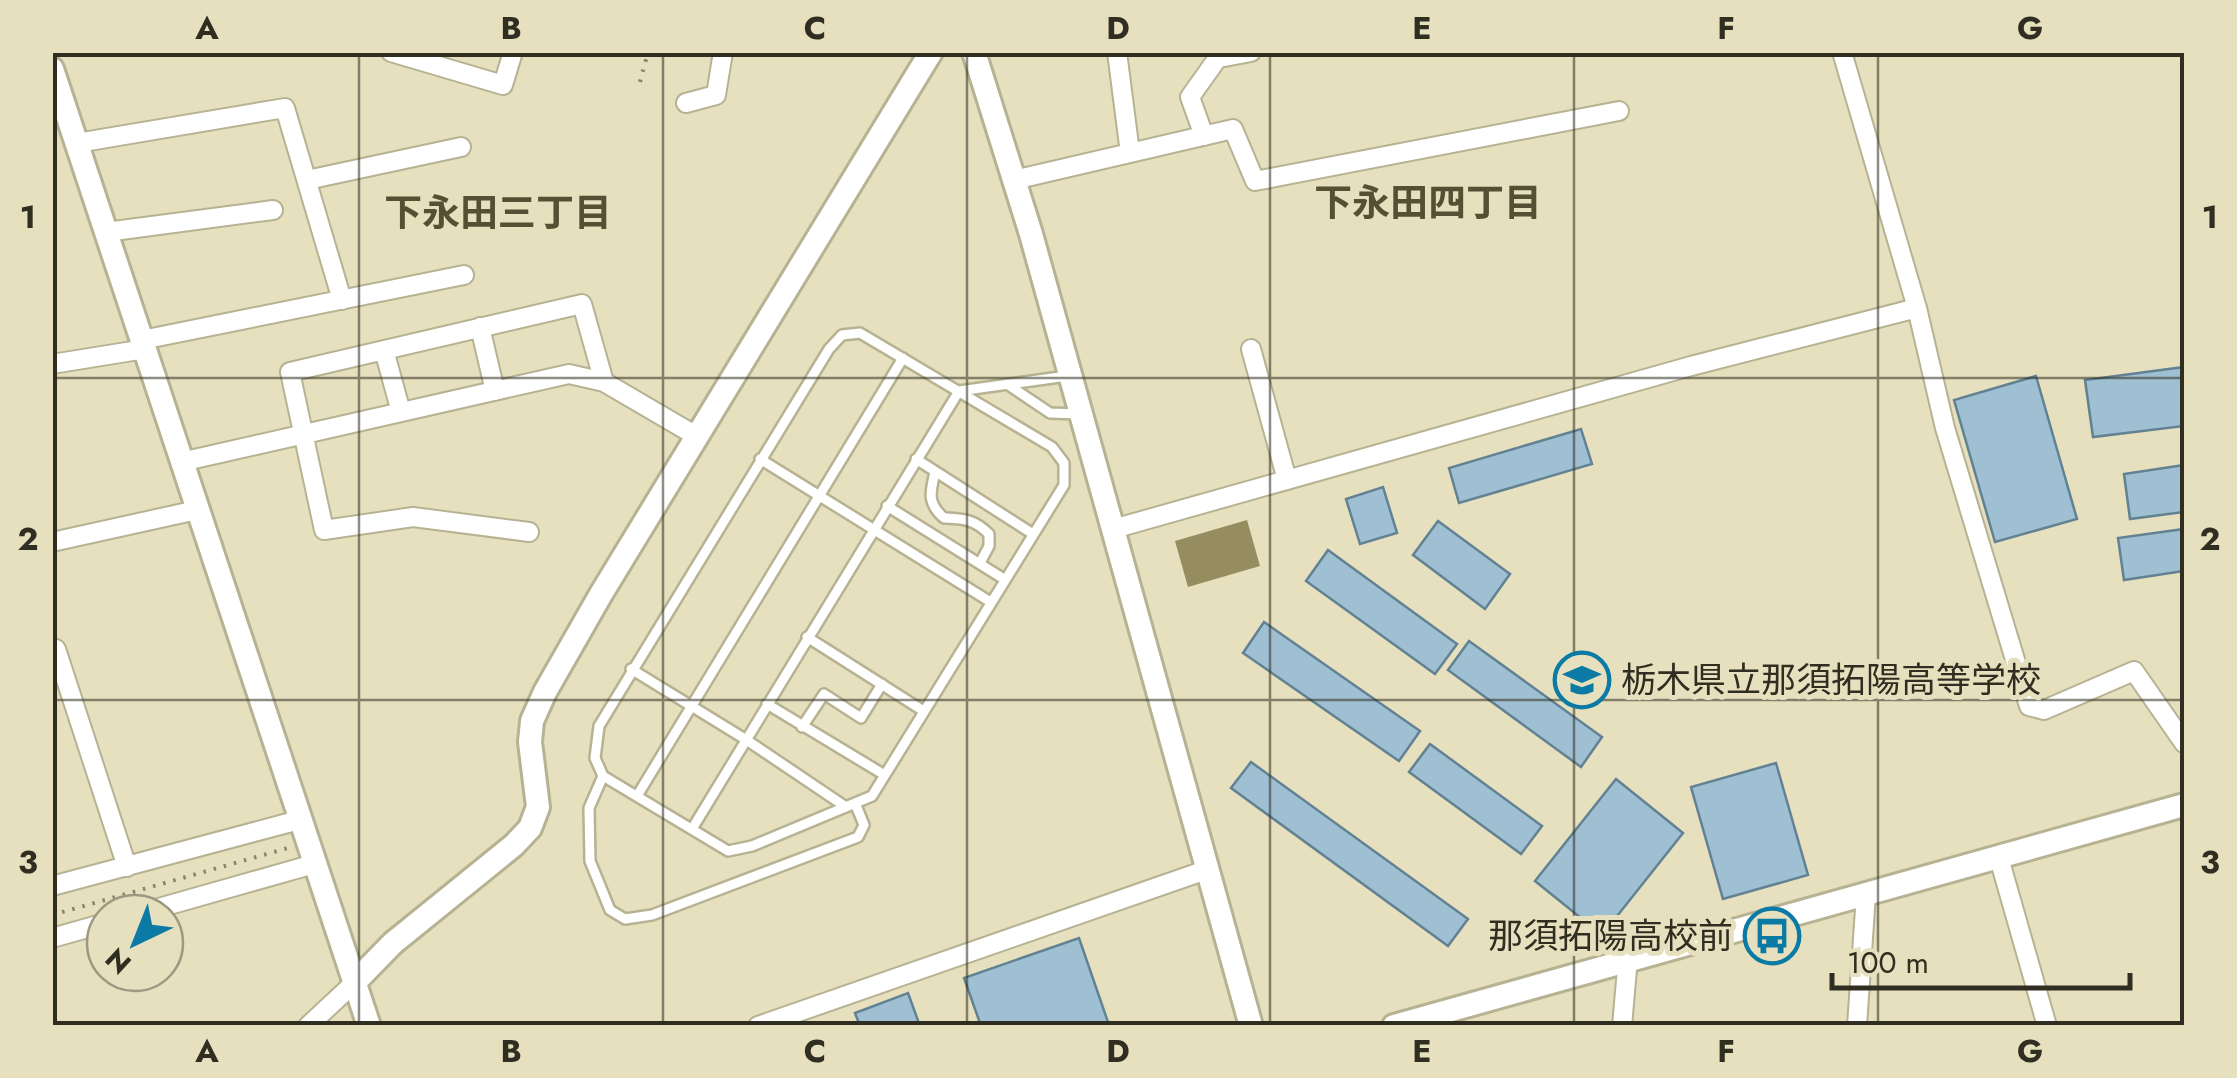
<svg xmlns="http://www.w3.org/2000/svg" width="2237" height="1078" viewBox="0 0 2237 1078" font-family="Jost,'Noto Sans JP',sans-serif">
	<style>
		.water { fill: #958d5f }
		.building { fill: #9fc0d2; stroke: #628293; stroke-width: 2.5 }
		.lines { fill: none; stroke-linecap: round; stroke-linejoin: round }
		.lane-casing { stroke: #b7b292; stroke-width: 14 }
		.street-casing { stroke: #b7b292; stroke-width: 22 }
		.secondary-casing { stroke: #b7b292; stroke-width: 28 }
		.path { stroke: #88846e; stroke-width: 4; stroke-dasharray: 2.5 8; stroke-linecap: butt }
		.lane { stroke: #fff; stroke-width: 9 }
		.street { stroke: #fff; stroke-width: 18 }
		.secondary { stroke: #fff; stroke-width: 22 }
		.grid { fill: none; stroke: #302e21; stroke-width: 2.5; stroke-opacity: 0.55 }
		.labels { text-anchor: middle; stroke-width: 10; stroke-linejoin: round; paint-order: stroke }
		.poi-label { font-size: 35px; fill: #302e21; stroke: #e6e0bf; text-anchor: start }
		.neighbourhood-label { font-size: 38px; font-weight: bold; fill: #555033; stroke: #e6e0bf }
		.neatline { fill: none; stroke: #302e21; stroke-width: 4 }
		.grid-label { font-size: 32px; text-anchor: middle; font-weight: bold; fill: #302e21 }
	</style>
	<rect width="100%" height="100%" fill="#e6e0bf"/>
	<path class="water" d="M1247,520L1260,566L1188,587L1175,541Z"/>
	<path class="building" d="M2184,367V426L2093,437L2085,380Z
		M2036,376L2077,519L1995,542L1954,400Z
		M1581,429L1592,464L1459,503L1449,468Z
		M2184,465V512L2130,519L2124,474Z
		M1383,487L1397,533L1360,544L1346,499Z
		M1438,521L1510,574L1485,609L1413,555Z
		M2184,529V571L2124,580L2118,538Z
		M1328,550L1457,644L1435,674L1306,581Z
		M1264,622L1420,731L1399,761L1243,653Z
		M1469,641L1602,737L1581,767L1448,670Z
		M1430,744L1542,826L1521,854L1409,772Z
		M1251,762L1468,919L1448,946L1231,788Z
		M1776,763L1808,875L1723,899L1691,787Z
		M1616,779L1683,833L1602,935L1535,881Z
		M1079,938L1109,1025L981,1026L964,978Z
		M908,993L920,1026H860L855,1013Z"/>
	<g class="lines">
		<g class="lane-casing">
			<path id="lane" d="M860,333L1052,447L1064,463V485L872,796L752,846L728,851L603,776L595,758L599,726L829,349L842,335Z
				M1007,384L1050,413L1080,414
				M760,459L989,601
				M916,459L1033,534
				M935,472C930,493 927,503 944,518C964,519 974,519 989,534V546L980,563
				M887,506L1004,579
				M807,637L922,710
				M631,669L745,739L846,807
				M767,704L883,774
				M802,727L824,694L861,718L882,684
				M603,776L589,808L590,861L610,910L625,919L652,915L858,837L864,825L855,803
				M637,796L903,358
				M692,829L959,391L1067,376"/>
		</g>
		<g class="street-casing">
			<path id="street" d="M391,52L503,85L513,52
				M1117,52L1130,153
				M1842,52L1917,308L1945,428L2029,706L2044,710L2134,671L2184,743
				M1219,58L1251,52
				M686,103L716,95L723,52
				M1204,136L1190,97L1222,52
				M77,143L285,108L342,300
				M307,180L461,147
				M1014,180L1233,129L1255,181L1619,111
				M106,232L273,210
				M480,327L495,391
				M142,340L464,275
				M1251,349L1287,480
				M384,350L401,412
				M52,364L145,349
				M181,462L569,374L604,382L698,437
				M1113,529L1691,366L1917,308
				M529,532L413,517L324,530L290,372L582,304L604,382
				M52,542L197,510
				M52,650L56,649L127,867
				M1999,858L2047,1026
				M52,886L299,820
				M141,913L314,864
				M52,938L105,923
				M308,1026L353,984
				M758,1026L1206,870
				M1622,1026L1628,958
				M1857,1026L1866,894"/>
		</g>
		<g class="secondary-casing">
			<path id="secondary" d="M974,52L1031,234L1251,1026
				M52,69L369,1026
				M353,984L393,943L514,845L530,828L538,807L530,742L532,721L545,692L601,594L931,52
				M1394,1026L2184,805"/>
		</g>
		<path class="path" d="M640,82L648,52
			M52,915L288,848"/>
		<use href="#lane" class="lane"/>
		<use href="#street" class="street"/>
		<use href="#secondary" class="secondary"/>
	</g>
	<path class="grid" d="M359,52V1026M663,52V1026M967,52V1026M1270,52V1026M1574,52V1026M1878,52V1026M52,378H2184M52,700H2184"/>
	<defs>
		<g id="school-ring" transform="scale(2.875)"><circle r="9.5" fill="#e6e0bf" stroke="#0b7aa4" stroke-width="1.5"/><path d="M0-5L7-2L0 1L-7-2ZM-4 1L0 2.5L4 1V4Q0 6-4 4Z" fill="#0b7aa4"/></g>
		<g id="bus-ring" transform="scale(2.875)"><circle r="9.5" fill="#e6e0bf" stroke="#0b7aa4" stroke-width="1.5"/><path d="M-5-6H5V4H4V6H2V4H-2V6H-4V4H-5ZM-3.5-4V0h7V-4ZM-3.5 1.2v1.5H-2V1.2ZM2 1.2v1.5H3.5V1.2Z" fill="#0b7aa4"/></g>
	</defs>
	<g fill-rule="evenodd">
		<use href="#school-ring" x="1582" y="680"/>
		<use href="#bus-ring" x="1772" y="936"/>
	</g>
	<g class="labels">
		<g class="poi-label">
			<text x="1621" y="692">栃木県立那須拓陽高等学校</text>
			<text x="1733" y="948" text-anchor="end">那須拓陽高校前</text>
		</g>
		<g class="neighbourhood-label">
			<text x="1428" y="216">下永田四丁目</text>
			<text x="498" y="226">下永田三丁目</text>
		</g>
	</g>
	<rect width="2237" height="1078" fill="none" stroke="#e6e0bf" stroke-width="110"/>
	<g transform="translate(135 943) rotate(223)"><circle r="48" fill="#e6e0bf" stroke="#9d9980" stroke-width="2.5"/>
	<path d="M0-8L18 38L0 25L-18 38Z" fill="#0b7aa4"/>
	<text y="-15" font-size="28" font-weight="bold" text-anchor="middle" fill="#302e21">N</text>
	</g>
	<path d="M1832 973v15h298v-15" fill="none" stroke="#302e21" stroke-width="5"/>
	<text x="1847" y="973" font-size="30" fill="#302e21" stroke="#e6e0bf" stroke-width="8" paint-order="stroke">100 m</text>
	<rect x="55" y="55" width="2127" height="968" class="neatline"/>
	<g class="grid-label">
		<text x="207" y="39">A</text>
		<text x="511" y="39">B</text>
		<text x="815" y="39">C</text>
		<text x="1118" y="39">D</text>
		<text x="1422" y="39">E</text>
		<text x="1726" y="39">F</text>
		<text x="2030" y="39">G</text>
		<text x="28" y="228">1</text>
		<text x="2210" y="228">1</text>
		<text x="28" y="550">2</text>
		<text x="2210" y="550">2</text>
		<text x="28" y="873">3</text>
		<text x="2210" y="873">3</text>
		<text x="207" y="1062">A</text>
		<text x="511" y="1062">B</text>
		<text x="815" y="1062">C</text>
		<text x="1118" y="1062">D</text>
		<text x="1422" y="1062">E</text>
		<text x="1726" y="1062">F</text>
		<text x="2030" y="1062">G</text>
	</g>
</svg>
